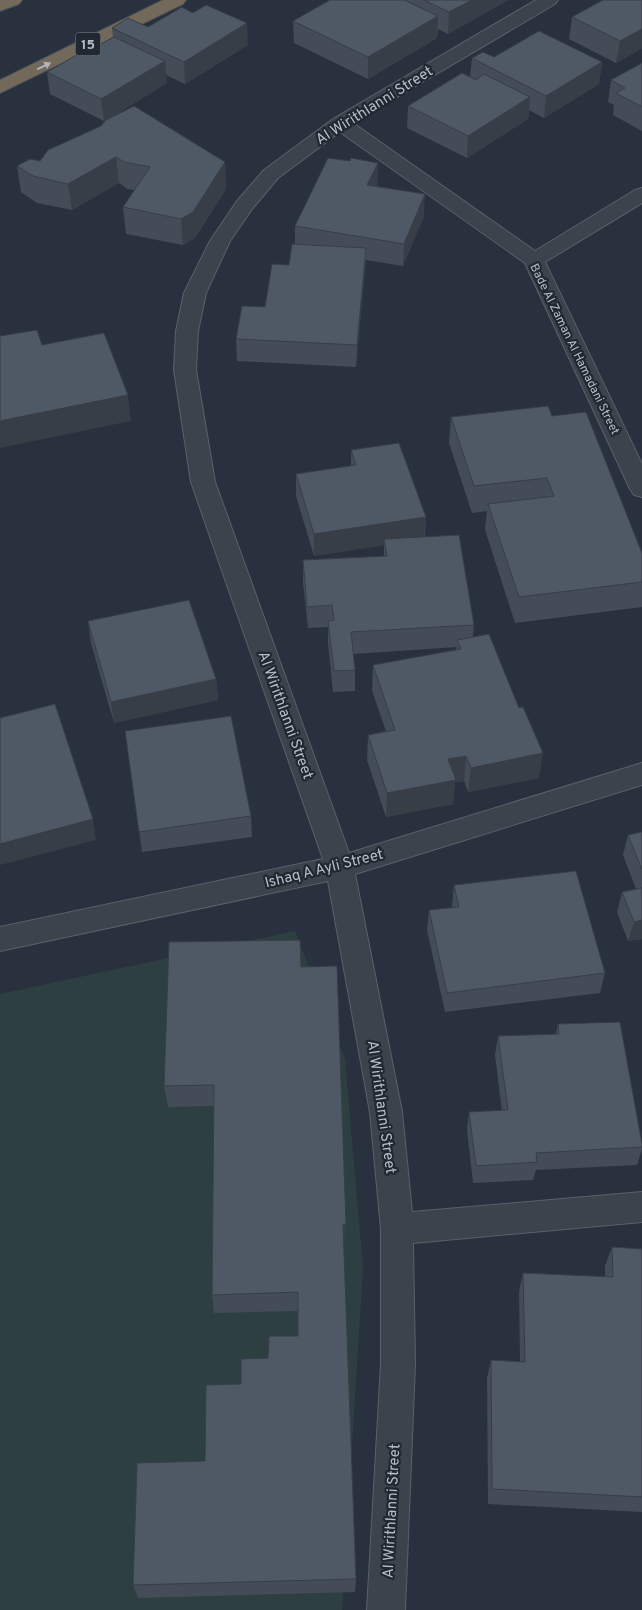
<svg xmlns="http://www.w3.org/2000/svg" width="642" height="1610" viewBox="0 0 642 1610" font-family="Overpass,sans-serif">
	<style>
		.green { fill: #2d3f40 }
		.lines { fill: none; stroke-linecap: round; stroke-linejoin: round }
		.minor-casing { stroke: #5a616b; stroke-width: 2 }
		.highway-casing { stroke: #474e58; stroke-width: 2 }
		.minor { fill: #3c434d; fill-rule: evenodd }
		.highway { fill: #72695a; fill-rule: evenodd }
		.wall { fill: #444c57 }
		.shaded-wall { fill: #373e47 }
		.building { fill: #4f5865; stroke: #373e47 }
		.oneway { fill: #b1b6bd }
		.labels { text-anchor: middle; stroke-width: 4.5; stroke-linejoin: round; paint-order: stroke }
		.far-street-label { font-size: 12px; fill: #b8bec8; stroke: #212832 }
		.shield { fill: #212832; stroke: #8b919b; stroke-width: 1 }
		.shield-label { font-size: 14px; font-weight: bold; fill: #b8bec8 }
		.street-label { font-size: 15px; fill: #b8bec8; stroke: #212832 }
	</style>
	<rect width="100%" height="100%" fill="#28313d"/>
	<path class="green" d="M295,931L345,1059L363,1267L342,1610H0V994Z"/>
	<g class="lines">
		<g class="minor-casing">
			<path id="minor" d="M536,0H558L555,4L353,123L535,251L635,190L642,188V203L545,262L642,464V497L634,495L630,489L525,263L340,132L278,178L252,209L230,241L206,293L198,331L196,370L215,482L349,853L642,763V785L355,874L402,1112L412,1212L642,1192V1222L413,1243L415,1364L405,1610H367L381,1364V1229L370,1112L328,881L0,951V927L323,859L191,482L174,370L176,331L184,293L210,241L237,201L264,170L333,119Z"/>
		</g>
		<g class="highway-casing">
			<path id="highway" d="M0,0H22L19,4L0,11Z
				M163,0H186L183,4L0,93V80Z"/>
		</g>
		<use href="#minor" class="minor"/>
		<use href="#highway" class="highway"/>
	</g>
	<path class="wall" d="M330,0H508L448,34L438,29L437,38L368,79L294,43L293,21Z
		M642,0V48L616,63L569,39L572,17Z
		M148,27L248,45L185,84L166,75L167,83L110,118L225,162L226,189L195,238L183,245L126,234L123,207L135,190L127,189L119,183L72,210L37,203L21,192L17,166L40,161L101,126L105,121H104L50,94L47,72L84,53L113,37L112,28Z
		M494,57L602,62L599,84L544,118L529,110L528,119L467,158L407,128L408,106L470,77L472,58Z
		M642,63V131L613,115L614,105L608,102L611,80Z
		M350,161L378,163L377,185V187L424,216L403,266L366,260L365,270L356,367L237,361L236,339L265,307L289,265L295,245V226Z
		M552,416L642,553V607L515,623L485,530L487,511L472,513L449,443L451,417Z
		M351,450L426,517L425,537L474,625L473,637L539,778L468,792L464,781L455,782L453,804L386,817L367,760L368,735L386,731L372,691L373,665L456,650L457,647L353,654L355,670V691L333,692L328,643V627L308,628L303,582V560L384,556V545L314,556L296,496V474L351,466Z
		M88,621L216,679L218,700L114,723L91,643Z
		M125,731L251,816L252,837L142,852Z
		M642,832V939L628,941L617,912L622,892L636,889L623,855L628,835Z
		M454,885L605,973L600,993L445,1012L427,930L429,910L453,908L452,905Z
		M301,967L345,1244H343L356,1579L355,1592L138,1598L133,1585L205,1461L241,1384L268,1358L298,1336V1311L214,1313L212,1295L214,1106L168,1107L164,1086Z
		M558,1024L642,1144V1149L637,1165L536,1170L533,1180L473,1183L467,1130L469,1112L502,1111L495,1055L498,1036L556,1034Z
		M612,1247L642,1249V1512L488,1504L487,1378L491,1360L520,1362L519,1291L523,1273L605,1277V1266Z"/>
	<path class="shaded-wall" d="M472,0H508L448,34L449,12Z
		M438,16L437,38L368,79V57Z
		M247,23L248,45L185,84L184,62Z
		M642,29V48L616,63L620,41Z
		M165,61L167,83L104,121L101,99Z
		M602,62L599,84L544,118L546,96Z
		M530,97L528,119L467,158L468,136Z
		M116,157L119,183L72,210L68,184Z
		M225,162L226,189L195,238L183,245L181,219Z
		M378,163L377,185L367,207V185Z
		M425,194L424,216L403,266L404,244Z
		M366,248L365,270L356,367L357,345Z
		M128,395L131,421L0,448V421Z
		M426,517L424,539H384V545L314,556V534Z
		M216,679L218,700L114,723L111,702Z
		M543,753L539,778L468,792L471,768Z
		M466,756L464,781L455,782L453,804L386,817L387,793L448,759Z
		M93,819L96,840L0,865V844Z
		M642,920V939L628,941L634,922Z
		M346,1224L345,1244L342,1245L343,1225Z"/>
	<path class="building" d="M330,0H404L438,16L368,57L293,21Z
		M424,0H472L449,12Z
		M603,0H642V29L620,41L572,17Z
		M206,5L247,23L184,62L112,28L128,18L148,27L182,7L193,13Z
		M539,31L602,62L546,96L472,58L483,52L494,57Z
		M114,37L165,61L101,99L47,72L82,52L84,53Z
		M642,63V107L616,93L625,88L611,80Z
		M462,73L476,80L484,74L530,97L468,136L408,106Z
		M134,106L225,162L193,212L181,219L123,207L150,167L124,162L116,157L68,184L33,176L17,166L30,159L40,161L48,150L101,126L106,120Z
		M328,158L350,161L351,158L378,163L367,185L425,194L404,244L295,226Z
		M292,244L366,248L357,345L236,339L242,306L265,307L272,264L289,265Z
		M37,330L42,345L104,333L128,395L0,421V336Z
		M548,406L552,416L586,412L642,553V582L519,597L488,504L554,496L547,478L474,486L451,417Z
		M399,443L426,517L314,534L296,474L356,465L351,450Z
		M459,535L474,625L351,632L355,670L334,671L328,621L334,620L332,605L307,607L303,560L387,556L384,539Z
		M189,600L216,679L111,702L88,621Z
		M489,634L519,708L523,707L543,753L471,768L466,756L448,759L456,780L387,793L368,735L395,730L373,665L461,649L457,640Z
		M55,704L93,819L0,844V718Z
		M231,716L251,816L139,832L125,731Z
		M642,832V870L628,835Z
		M576,871L605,973L447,993L429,910L459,907L454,885Z
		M642,888V920L634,922L622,892Z
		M300,940L301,967L337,966L346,1224L343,1225L356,1579L133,1585L137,1463L205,1461L206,1385L241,1384V1359L268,1358L269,1336H298V1292L212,1295L214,1085L164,1086L169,942Z
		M620,1022L642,1144V1147L536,1153L537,1162L476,1166L469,1112L508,1110L498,1036L559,1034L558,1024Z
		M612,1247L642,1249V1497L492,1489L491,1360L525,1362L523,1273L613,1277Z"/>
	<defs><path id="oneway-solid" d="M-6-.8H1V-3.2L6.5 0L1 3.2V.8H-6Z" transform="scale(1.25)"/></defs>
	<use class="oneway" href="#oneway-solid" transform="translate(44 66) rotate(-26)"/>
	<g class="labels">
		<g class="far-street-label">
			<text transform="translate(575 349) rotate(64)" y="4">Bade Al Zaman Al Hamadani Street</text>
		</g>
		<rect class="shield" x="75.5" y="32.5" width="25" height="23" rx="4"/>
		<g class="shield-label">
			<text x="88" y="49">15</text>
		</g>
		<g class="street-label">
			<text transform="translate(374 105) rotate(-32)" y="5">Al Wirithlanni Street</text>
			<text transform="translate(286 715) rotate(70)" y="5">Al Wirithlanni Street</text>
			<text transform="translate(324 868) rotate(-14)" y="5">Ishaq A Ayli Street</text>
			<text transform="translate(382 1107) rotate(82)" y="5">Al Wirithlanni Street</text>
			<text transform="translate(391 1511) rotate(-87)" y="5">Al Wirithlanni Street</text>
		</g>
	</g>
</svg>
